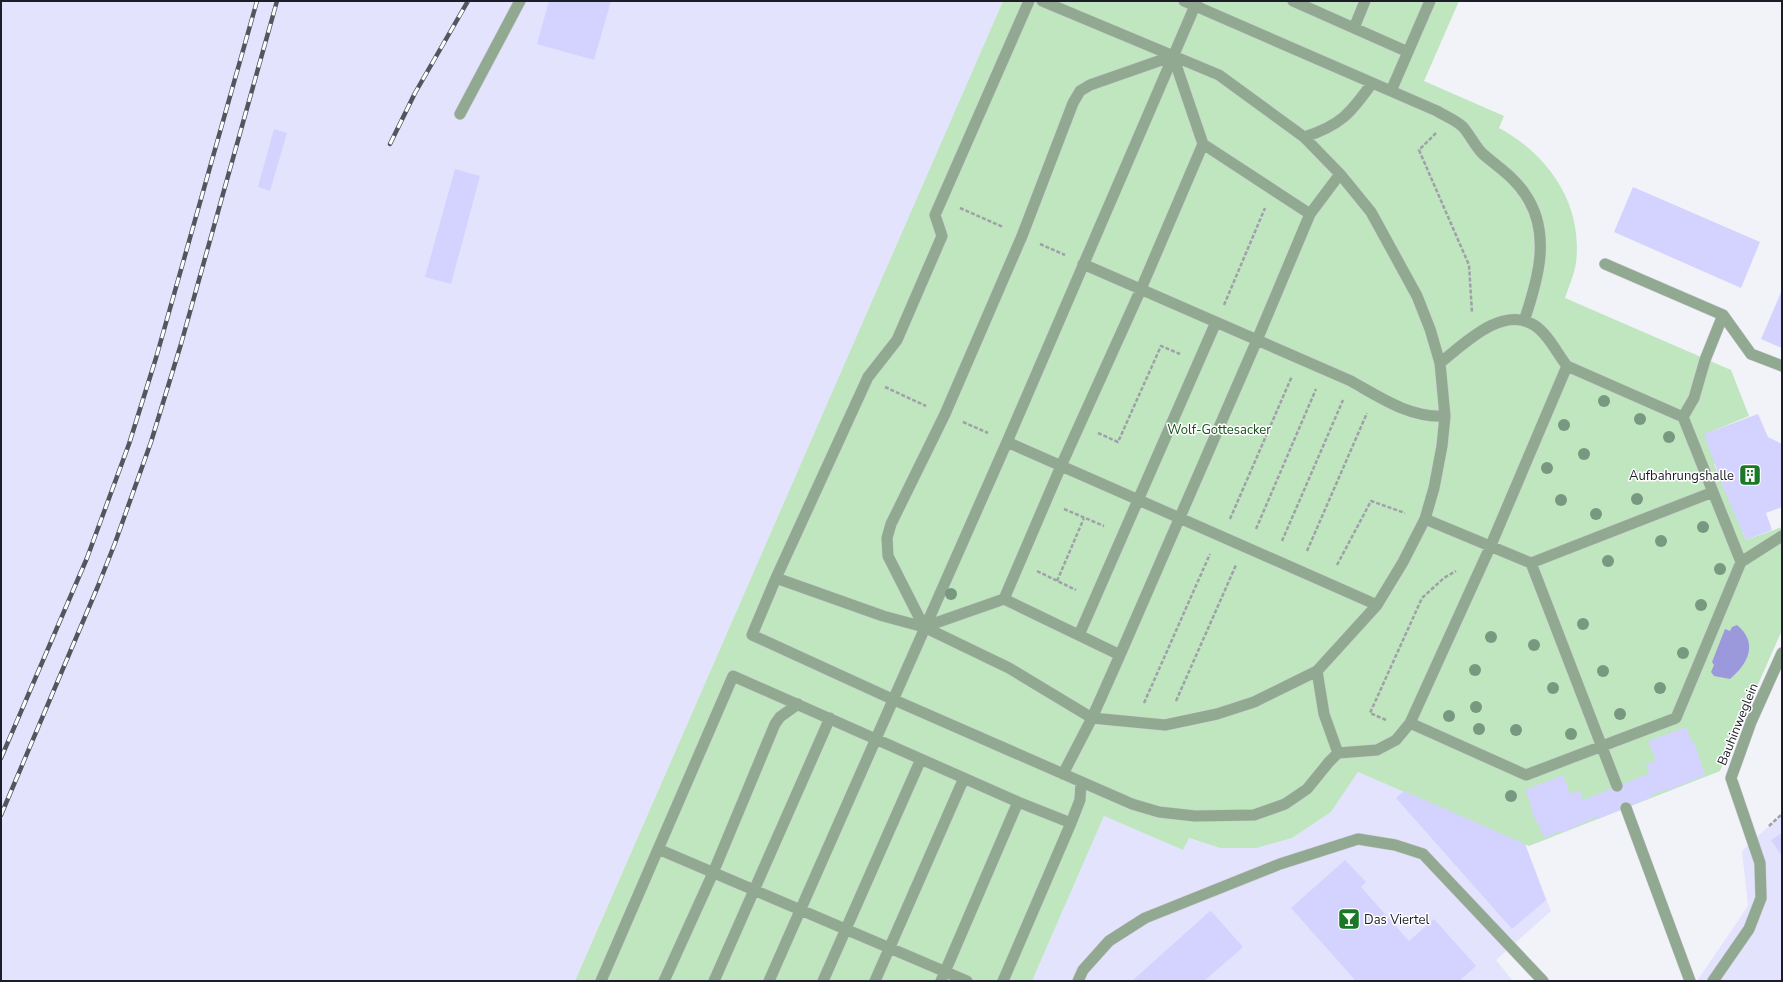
<svg xmlns="http://www.w3.org/2000/svg" width="1783" height="982" viewBox="0 0 1783 982" font-family="'Nunito Sans',sans-serif">
	<style>
		.built { fill: #e3e3fd }
		.green { fill: #bfe6bf }
		.water { fill: #9c98dc }
		.building { fill: #d4d2fe }
		.lines { fill: none; stroke-linecap: round; stroke-linejoin: round }
		.service-casing { stroke: #ccccd4; stroke-width: 12 }
		.path { stroke: #a0a0a9; stroke-width: 2.5; stroke-dasharray: 4 2; stroke-linecap: butt }
		.service { stroke: #91a991; stroke-width: 11 }
		.rail-casing { stroke: #555560; stroke-width: 4.5 }
		.rail { stroke: #fff; stroke-width: 3; stroke-dasharray: 9; stroke-linecap: butt }
		.tree { fill: #78997f }
		.labels { text-anchor: middle; stroke-width: 3; stroke-linejoin: round; paint-order: stroke }
		.park-label { font-size: 13px; fill: #14501b; stroke: #fff }
		.poi-label { font-size: 13px; fill: #1d1d29; stroke: #fff; text-anchor: end }
		.street-label { font-size: 13px; fill: #1d1d29; stroke: #fff }
	</style>
	<rect width="100%" height="100%" fill="#f2f2f9"/>
	<path class="built" d="M1,1H1003L575,981H1Z
		M1358,772L1525,844L1551,911L1496,960L1513,981H1032L1104,816L1183,850L1188,838L1220,848L1292,838L1331,812Z
		M1782,814V981H1697L1748,906L1742,851Z"/>
	<path class="green" d="M1003,1H1459L1424,81L1504,116L1499,128C1549,155 1583,204 1576,263C1574,275 1569,286 1565,298L1731,370L1749,416L1705,434L1716,463L1714,464L1746,540L1782,527V630L1720,771L1529,846L1358,772L1331,812L1292,838L1256,848H1220L1189,838L1183,850L1104,816L1032,981H575Z"/>
	<path class="water" d="M1737,625C1759,643 1748,664 1730,679L1714,676L1711,672L1714,665L1712,662L1725,629L1730,631L1732,627Z"/>
	<path class="building" d="M549,1H611L594,60L537,44Z
		M274,129L287,133L270,191L258,187Z
		M455,169L480,176L451,284L425,277Z
		M1633,187L1760,242L1741,288L1614,232Z
		M1782,290V348L1761,339Z
		M1758,414L1768,437L1782,444V507L1766,513L1772,530L1746,540L1723,487L1704,434Z
		M1686,727L1693,744H1695L1705,775L1667,791V789L1651,795L1652,797L1598,819L1597,817L1561,833V831L1544,838L1537,821L1535,820L1531,809L1532,807L1525,790L1563,775L1570,794L1580,790L1583,800L1650,773L1646,764L1656,761L1648,741Z
		M1404,791L1525,844L1546,900L1512,929L1396,798Z
		M1782,833V856L1771,840Z
		M1345,860L1366,882L1361,887L1409,941L1434,919L1476,966L1459,981H1356L1291,908Z
		M1210,911L1212,912L1242,946V948L1204,981H1132Z"/>
	<g class="lines">
		<g class="service-casing">
			<path id="service" d="M1029,1L935,215L942,236L897,340L868,377L776,578L752,635L892,699L1132,804L1159,812L1195,816L1254,815L1285,804L1307,789L1329,762L1338,753L1377,750L1396,740L1410,723
				M1184,1L1437,111C1445,116 1456,120 1463,127C1470,135 1475,146 1483,154C1498,167 1514,177 1525,194C1552,233 1538,280 1524,321
				M1293,1L1408,52
				M1354,28L1365,1
				M1173,56L1203,144L1310,214
				M1391,91L1430,1
				M460,114L520,1
				M1304,137C1340,126 1351,113 1372,83
				M1083,264L1351,381C1381,398 1410,418 1445,416
				M1605,264L1723,315L1751,354L1782,366
				M1440,363C1464,344 1502,305 1534,325C1548,334 1557,353 1567,366
				M1567,366L1683,417L1741,562L1676,718L1526,775L1410,723L1491,545Z
				M1683,417L1694,398L1705,360L1723,315
				M1007,442L1377,605
				M1425,519L1531,563L1713,492
				M1741,562L1782,536
				M1531,563L1617,786
				M776,578L883,616L924,627L1009,668L1092,718L1165,725L1217,714L1254,702L1317,671L1377,605L1403,562L1425,519L1434,488L1442,446L1445,416L1440,363L1430,329L1417,296L1371,212L1340,174L1304,137L1219,75L1042,1
				M1004,599L1120,655
				M924,627L888,556L887,538L891,524L945,414L1022,236L1073,103L1080,91L1090,85L1173,56
				M924,627L1004,599L1061,466L1141,289L1203,144
				M1079,635L1216,322
				M1317,671L1324,714L1338,753
				M1063,774L1092,718L1120,655L1257,340L1310,214L1340,174
				M1626,808L1690,981
				M658,849L967,981
				M601,981L733,676L1018,802L1071,823
				M664,981L713,873L775,724L780,717L798,704
				M714,981L830,718
				M769,981L1007,442L1197,1
				M823,981L921,759
				M875,981L964,778
				M941,981L1018,802
				M1003,981L1071,823L1080,800L1081,782
				M1078,981L1083,970L1109,941L1145,918L1280,864L1358,839L1395,845L1423,854L1543,981
				M1713,981L1749,929L1761,898L1760,863L1731,778L1751,722L1782,653"/>
		</g>
		<path class="path" d="M1436,133L1419,150L1469,265L1472,313
			M960,208L1003,227
			M1040,244L1065,255
			M1224,305L1265,208
			M885,387L926,406
			M963,422L988,433
			M1098,433L1118,442L1161,346L1180,354
			M1064,509L1104,526
			M1230,519L1292,376
			M1256,529L1316,389
			M1282,541L1343,400
			M1307,551L1367,413
			M1337,565L1371,501L1405,513
			M1037,571L1076,590
			M1057,581L1084,518
			M1176,701L1236,565
			M1144,703L1210,554
			M1386,720L1370,713L1422,598L1444,578L1456,571
			M1769,826L1782,814"/>
		<use href="#service" class="service"/>
		<g class="rail-casing">
			<path id="rail" d="M390,144L415,93L468,1
				M1,758L87,558L129,444L156,358L257,1
				M1,815L98,586L115,543L151,442L181,344L277,1"/>
		</g>
		<use href="#rail" class="rail"/>
	</g>
	<g class="tree">
		<circle cx="1604" cy="401" r="6"/>
		<circle cx="1640" cy="419" r="6"/>
		<circle cx="1564" cy="425" r="6"/>
		<circle cx="1669" cy="437" r="6"/>
		<circle cx="1584" cy="454" r="6"/>
		<circle cx="1547" cy="468" r="6"/>
		<circle cx="1637" cy="499" r="6"/>
		<circle cx="1561" cy="500" r="6"/>
		<circle cx="1596" cy="514" r="6"/>
		<circle cx="1703" cy="527" r="6"/>
		<circle cx="1661" cy="541" r="6"/>
		<circle cx="1608" cy="561" r="6"/>
		<circle cx="1720" cy="569" r="6"/>
		<circle cx="951" cy="594" r="6"/>
		<circle cx="1701" cy="605" r="6"/>
		<circle cx="1583" cy="624" r="6"/>
		<circle cx="1491" cy="637" r="6"/>
		<circle cx="1534" cy="645" r="6"/>
		<circle cx="1683" cy="653" r="6"/>
		<circle cx="1475" cy="670" r="6"/>
		<circle cx="1603" cy="671" r="6"/>
		<circle cx="1553" cy="688" r="6"/>
		<circle cx="1660" cy="688" r="6"/>
		<circle cx="1476" cy="707" r="6"/>
		<circle cx="1620" cy="714" r="6"/>
		<circle cx="1449" cy="716" r="6"/>
		<circle cx="1479" cy="729" r="6"/>
		<circle cx="1516" cy="730" r="6"/>
		<circle cx="1571" cy="734" r="6"/>
		<circle cx="1511" cy="796" r="6"/>
	</g>
	<defs>
		<g id="building-square" transform="scale(1.15)"><rect x="-9" y="-9" width="18" height="18" rx="4" fill="#1a7828" stroke="#fff"/><path d="M-4-6H4V6H1V3H-1V6H-4ZM-2.5-4.3h1.7v1.8h-1.7ZM.8-4.3h1.7v1.8H.8ZM-2.5-1h1.7V.8h-1.7ZM.8-1h1.7V.8H.8Z" fill="#fff"/></g>
		<g id="bar-square" transform="scale(1.15)"><rect x="-9" y="-9" width="18" height="18" rx="4" fill="#1a7828" stroke="#fff"/><path d="M-6-5H6L.8 .8V4.5H3.5V6h-7V4.5H-.8V.8Z" fill="#fff"/></g>
	</defs>
	<g fill-rule="evenodd">
		<use href="#building-square" x="1750" y="475"/>
		<use href="#bar-square" x="1349" y="919"/>
	</g>
	<g class="labels">
		<g class="park-label">
			<text x="1219" y="434">Wolf-Gottesacker</text>
		</g>
		<g class="poi-label">
			<text x="1734" y="480">Aufbahrungshalle</text>
			<text x="1364" y="924" text-anchor="start">Das Viertel</text>
		</g>
		<g class="street-label">
			<text transform="translate(1737 724) rotate(-68)" y="5">Bauhinweglein</text>
		</g>
	</g>
	<rect width="1783" height="982" fill="none" stroke="#1d1d29" stroke-width="4"/>
</svg>
